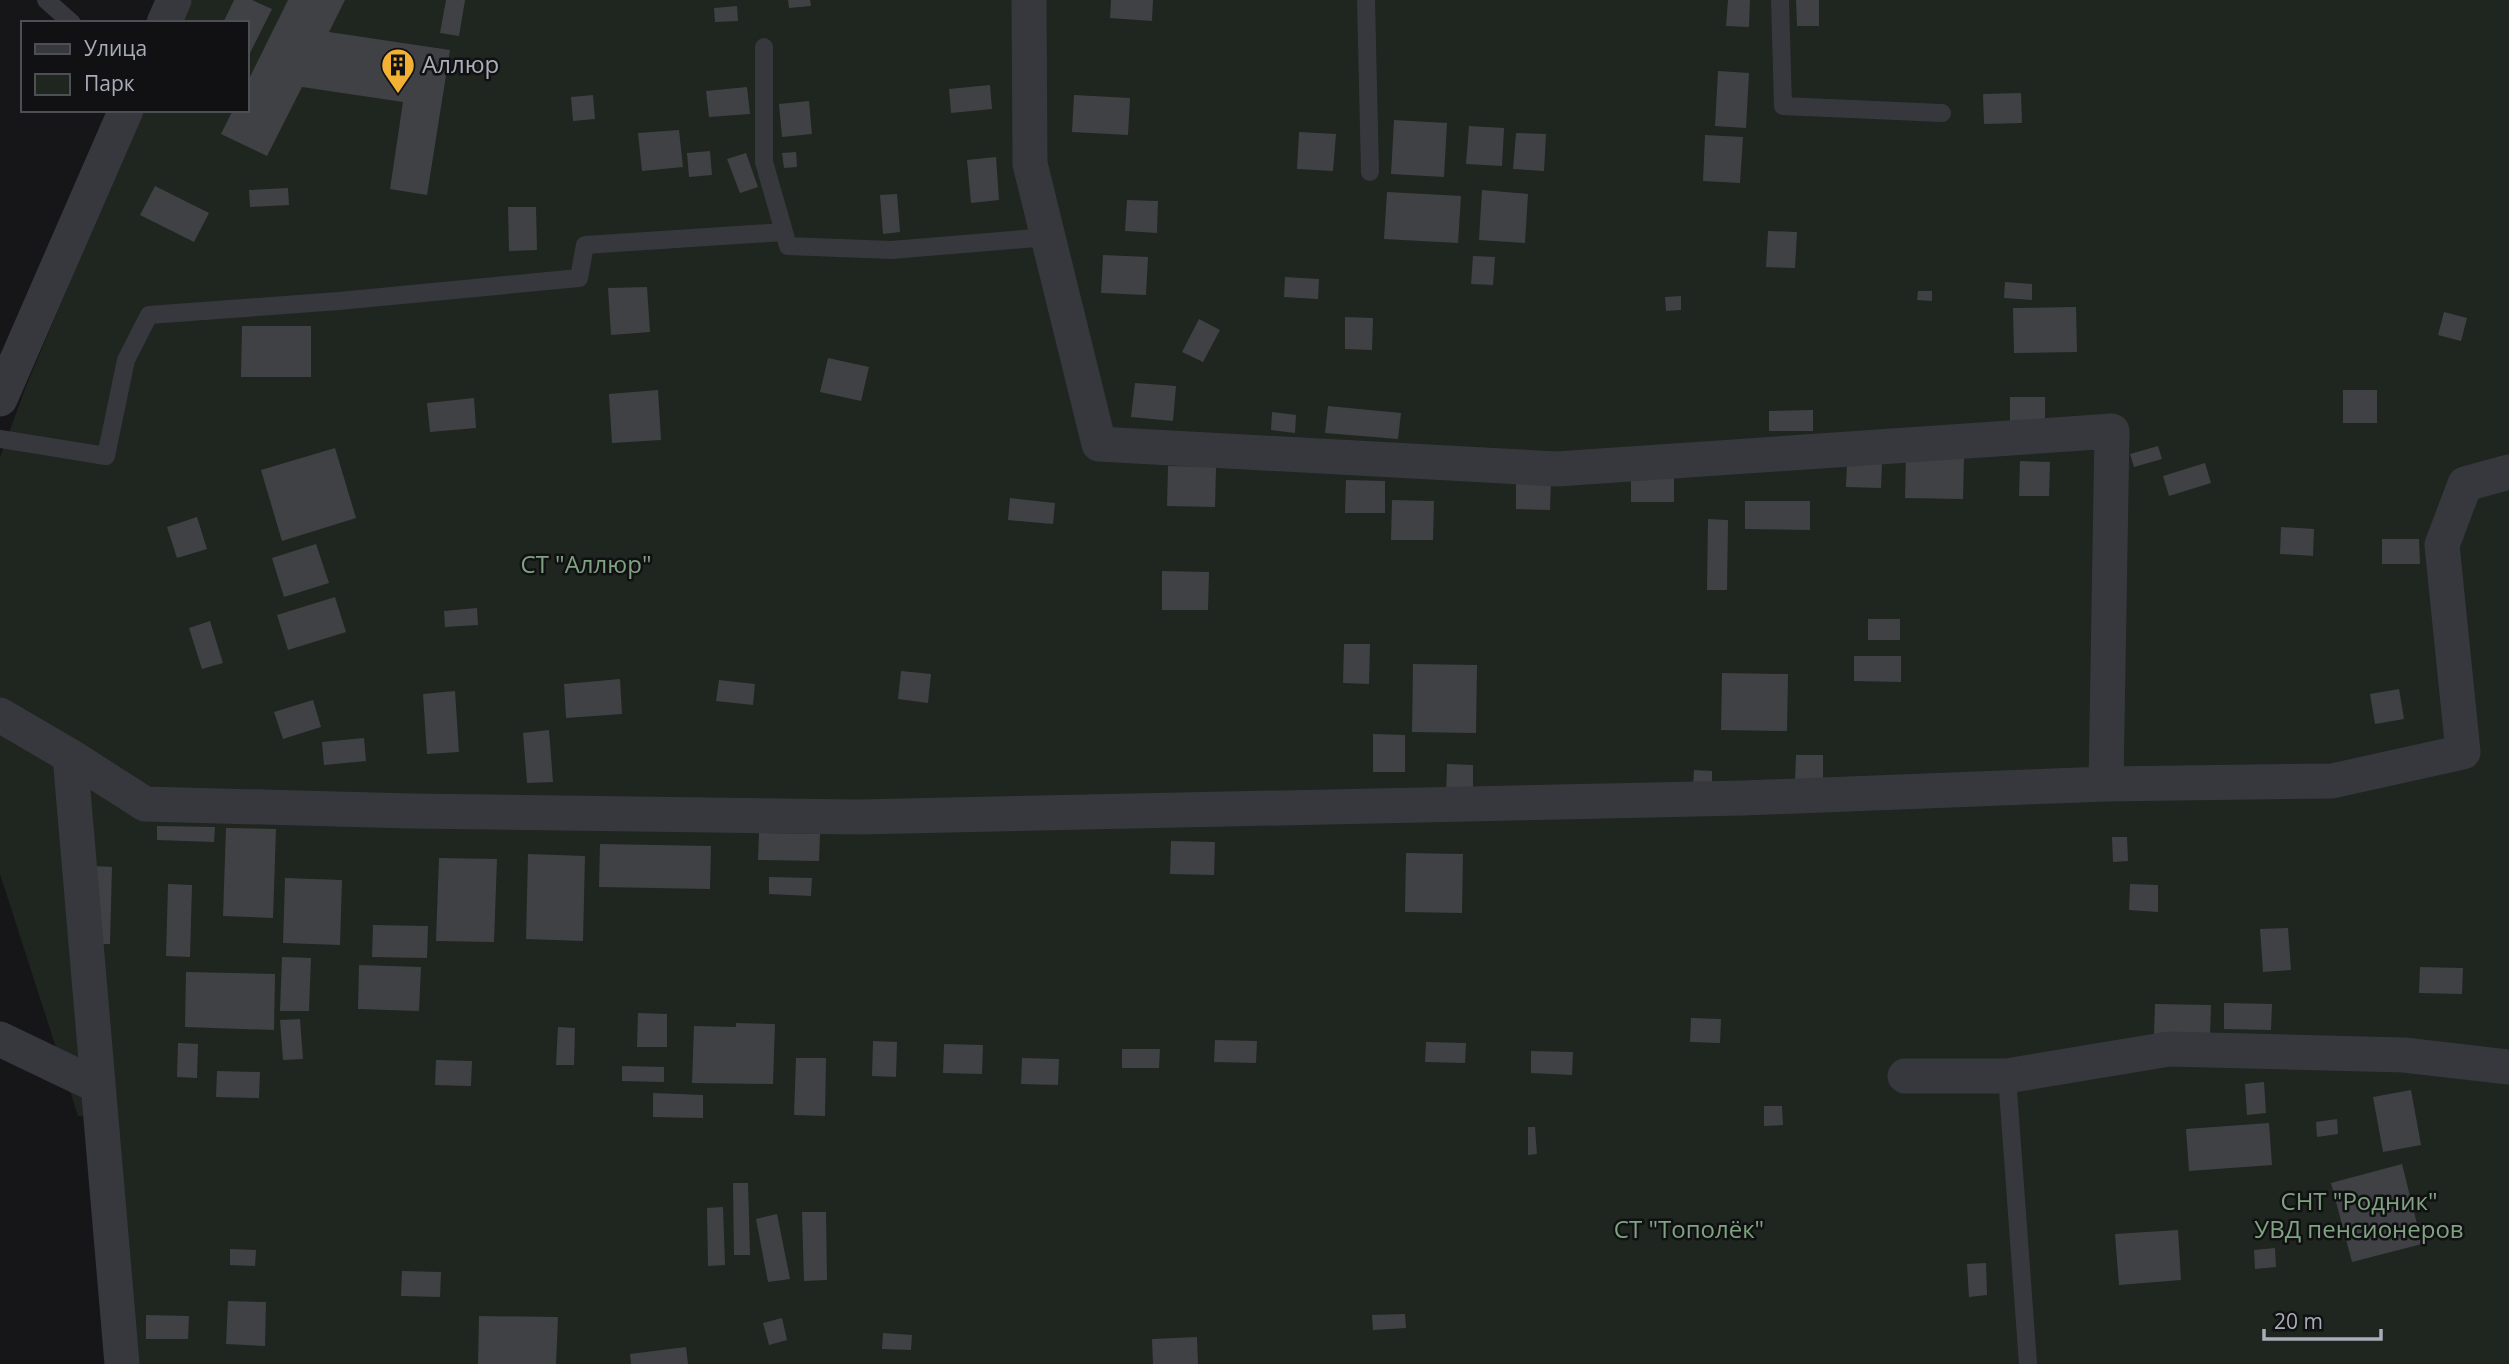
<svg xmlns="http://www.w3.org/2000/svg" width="2509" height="1364" viewBox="0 0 2509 1364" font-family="'Open Sans',sans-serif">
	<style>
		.green { fill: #1e261f }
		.building { fill: #404145 }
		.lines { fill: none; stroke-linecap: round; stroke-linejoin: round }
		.lane { stroke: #37383d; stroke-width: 18 }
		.street { stroke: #37383d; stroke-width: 35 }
		.labels { text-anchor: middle; stroke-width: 5; stroke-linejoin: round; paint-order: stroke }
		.poi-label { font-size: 24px; fill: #a8adb8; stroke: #111113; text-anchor: start }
		.park-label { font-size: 24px; fill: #7fa381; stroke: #111113 }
	</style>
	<rect width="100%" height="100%" fill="#161618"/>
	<path class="green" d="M189,0H2509V1364H137L117,1118L78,1116L0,874V457L25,389L142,110H247V23H179Z"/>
	<path class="building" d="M234,0H252L272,9L247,59V23H223Z
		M288,0H345L329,32L450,50L427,195L390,189L403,102L302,87L267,156L221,134L233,110H247V83Z
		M446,0H465L459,36L440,33Z
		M788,0H810L811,6L789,8Z
		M1111,0H1153L1152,21L1110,18Z
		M1728,0H1750L1749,27L1726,26Z
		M1796,0H1819V26H1797Z
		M737,6L738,21L715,22L714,8Z
		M1718,71L1749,73L1746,128L1715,126Z
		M990,85L992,109L951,113L949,89Z
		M747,87L750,114L709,117L706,91Z
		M2021,93L2022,123L1984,124L1983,94Z
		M593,95L595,119L573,121L571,97Z
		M1074,95L1130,98L1128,135L1072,132Z
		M809,101L812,134L782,137L779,104Z
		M1394,120L1447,123L1444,177L1391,174Z
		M1469,126L1504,128L1502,166L1466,164Z
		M679,130L683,167L642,171L638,133Z
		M1299,132L1336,134L1333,171L1297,169Z
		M1516,133L1546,134L1544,171L1513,169Z
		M1705,135L1743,137L1740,183L1703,181Z
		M710,151L712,175L689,177L687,153Z
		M796,152L797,167L784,168L782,153Z
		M746,153L758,187L740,193L727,159Z
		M996,157L999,200L971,203L967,160Z
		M155,186L209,213L194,242L140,215Z
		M288,188L289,205L250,207L249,190Z
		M1482,190L1528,194L1525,243L1479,240Z
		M1387,192L1461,196L1458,243L1384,239Z
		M897,194L900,232L883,234L880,195Z
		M1127,200L1158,201L1157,233L1125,231Z
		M508,207H536L537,250L509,251Z
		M1768,231L1797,232L1795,268L1766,267Z
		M1103,255L1148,257L1146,295L1101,293Z
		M1473,256L1495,257L1493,285L1471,284Z
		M1285,277L1319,279L1318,299L1284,297Z
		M2005,282L2032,284V300L2004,298Z
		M647,287L650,332L611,335L608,288Z
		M1918,291H1932V301L1917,300Z
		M1681,296V310L1666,311L1665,297Z
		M2076,307L2077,352L2014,353L2013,308Z
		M2444,312L2467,318L2461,341L2438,335Z
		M1345,317L1373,318L1372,350L1345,349Z
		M1199,319L1220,330L1203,362L1182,352Z
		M242,326H311V377H241Z
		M828,358L869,367L861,401L820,392Z
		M1135,383L1176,386L1173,421L1131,417Z
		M658,390L661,440L612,443L609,394Z
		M2343,390H2377V423H2343Z
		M2010,397H2045V421H2010Z
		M474,398L476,428L430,432L427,403Z
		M1328,406L1401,413L1398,439L1325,433Z
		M1813,410V431H1769V411Z
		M1272,412L1296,415L1295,433L1271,430Z
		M2158,446L2162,459L2134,467L2130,454Z
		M335,448L356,518L282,541L261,470Z
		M1906,456L1964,457L1963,499L1905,498Z
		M2020,461L2050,462L2049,496H2019Z
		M1847,462L1882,463L1881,488L1846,487Z
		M2205,463L2211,483L2169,496L2163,476Z
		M1168,466L1216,467L1215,507L1167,506Z
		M1631,473H1674V502H1631Z
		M1516,479H1551L1550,510L1516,509Z
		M1346,480L1385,481V513H1345Z
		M1010,498L1055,503L1053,524L1008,520Z
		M1392,500L1434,501L1433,540H1391Z
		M1745,501H1810V530L1745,529Z
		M197,517L207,549L177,558L167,527Z
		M1708,519L1728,520L1727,590H1707Z
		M2281,527L2314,529L2313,556L2280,554Z
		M2382,539H2419L2420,564H2382Z
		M316,544L329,583L284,597L272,558Z
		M1162,571L1209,572L1208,610H1162Z
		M335,597L346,632L288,650L277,615Z
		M477,608L478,625L445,627L444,611Z
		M1868,619H1900V640H1868Z
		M210,621L223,663L202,669L189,628Z
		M1344,644H1370L1369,684L1343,683Z
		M1854,656H1901V682L1854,681Z
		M1413,664L1477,665L1476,733L1412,732Z
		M901,671L931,674L928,703L898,699Z
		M1722,673L1788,674L1787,731L1721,730Z
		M620,679L622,714L566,718L564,684Z
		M719,680L755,684L753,705L716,701Z
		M2399,689L2404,719L2375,724L2370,694Z
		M455,691L459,752L427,754L423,694Z
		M313,700L321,727L283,739L274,712Z
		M549,730L553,782L527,783L523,733Z
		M1373,734L1405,735V772H1373Z
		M364,738L366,761L324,765L322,742Z
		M1796,755H1823V783L1795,782Z
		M1447,764L1473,765V796L1446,795Z
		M1694,770L1712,771V787L1693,786Z
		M157,826L215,827L214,842L157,840Z
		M226,828L276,829L273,918L223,916Z
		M759,833L820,834L819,861L758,860Z
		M2112,837H2127L2128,861L2113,862Z
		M1171,841L1215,842L1214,875L1170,874Z
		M600,844L711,846L710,889L599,887Z
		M1406,853L1463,854L1462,913L1405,912Z
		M528,854L585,856L583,941L526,939Z
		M439,858L497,859L494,942L436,941Z
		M94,866L112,867L110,944H92Z
		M769,877L812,878L811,896L769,894Z
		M285,878L342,880L340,945L283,943Z
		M168,884L192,885L190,957L166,956Z
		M2130,884L2158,885V912L2129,910Z
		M373,925L428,926L427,958L372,957Z
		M2288,928L2291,970L2263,972L2260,929Z
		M282,957L311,958L309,1011H280Z
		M359,965L421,967L419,1011L358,1009Z
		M2420,967L2463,968L2462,994L2419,993Z
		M186,972L275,974L274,1030L185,1027Z
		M2224,1003L2272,1004L2271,1030L2224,1029Z
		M2155,1004L2211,1005L2210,1035L2154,1034Z
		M638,1013L667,1014V1047H637Z
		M1691,1018L1721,1019L1720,1043L1690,1042Z
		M300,1019L303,1059L283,1060L280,1020Z
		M736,1023L775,1024L773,1084L692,1083L694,1026L736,1027Z
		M558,1027L575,1028L574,1065H556Z
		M1215,1040L1257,1041L1256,1063L1214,1062Z
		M873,1041L897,1042L896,1077L872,1076Z
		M1426,1042L1466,1043L1465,1063L1425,1062Z
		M178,1043L198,1044L197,1078L177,1077Z
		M944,1044L983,1045L982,1074L943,1073Z
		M1122,1049H1160L1159,1068H1122Z
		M1531,1051L1573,1052L1572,1075L1531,1073Z
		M796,1058H826L825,1116L794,1115Z
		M1022,1058L1059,1059L1058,1085L1021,1084Z
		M436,1060L472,1061L471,1086L435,1085Z
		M622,1066L664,1067V1082L622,1081Z
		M217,1071L260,1072L259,1098L216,1097Z
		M2264,1082L2266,1113L2247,1115L2245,1084Z
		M2411,1090L2421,1145L2383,1152L2373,1097Z
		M653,1093L703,1095V1118L653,1117Z
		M1764,1106H1782L1783,1125L1764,1126Z
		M2337,1119L2338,1134L2317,1137L2316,1122Z
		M2269,1123L2272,1165L2189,1171L2186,1129Z
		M1528,1127H1535L1537,1154L1528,1155Z
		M2402,1164L2422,1244L2352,1262L2331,1183Z
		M733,1183H748L750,1255H734Z
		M723,1207L725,1265L708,1266L707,1208Z
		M802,1212H826L827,1280L804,1281Z
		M777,1214L790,1279L768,1282L756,1219Z
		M2178,1230L2181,1280L2119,1285L2115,1234Z
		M2275,1248L2276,1267L2255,1269L2254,1250Z
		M230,1249L256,1250L255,1266L230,1265Z
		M1986,1263L1987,1295L1969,1297L1967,1264Z
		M402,1271L441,1272L440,1297L401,1296Z
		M228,1301L266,1302L265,1346L226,1344Z
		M1405,1314L1406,1328L1373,1330L1372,1315Z
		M146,1315L189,1316L188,1339H146Z
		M479,1316L558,1317L556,1364H478Z
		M782,1318L787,1340L769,1345L763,1323Z
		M883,1333L912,1335L911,1350L882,1349Z
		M1197,1337L1198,1364H1153L1152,1339Z
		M686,1347L688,1364H631L630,1354Z"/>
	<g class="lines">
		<path class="lane" d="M46,0L72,23
			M1366,0L1370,172
			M1780,0L1783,106L1942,113
			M764,47V162L788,246L891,250L1048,237
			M0,439L106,456L126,360L149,315L339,301L579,278L585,245L784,232
			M2007,1076L2028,1364"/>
		<path class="street" d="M1029,0L1030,164L1099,444L1557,469L2112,431L2106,784
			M164,23L174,0
			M0,399L126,110
			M0,715L70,756L122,1364
			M70,756L145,804L411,811L858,817L1743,798L2106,784L2332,781L2463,752L2442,545L2465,484L2509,472
			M0,1039L98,1086
			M1905,1076H2007L2169,1049L2404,1055L2509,1067"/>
	</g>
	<defs>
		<g id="building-pin" transform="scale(1.75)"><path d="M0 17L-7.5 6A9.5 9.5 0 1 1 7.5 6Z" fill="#f2b134" stroke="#111113"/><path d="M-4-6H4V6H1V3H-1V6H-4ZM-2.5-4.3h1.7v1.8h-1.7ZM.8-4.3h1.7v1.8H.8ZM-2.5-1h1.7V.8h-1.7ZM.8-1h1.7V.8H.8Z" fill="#111"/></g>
	</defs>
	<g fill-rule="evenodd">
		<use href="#building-pin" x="398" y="65"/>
	</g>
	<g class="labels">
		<g class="poi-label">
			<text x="422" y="73">Аллюр</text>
		</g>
		<g class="park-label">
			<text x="586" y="573">СТ "Аллюр"</text>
			<text x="2359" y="1210">СНТ "Родник"<tspan x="2359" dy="28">УВД пенсионеров</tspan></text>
			<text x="1689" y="1238">СТ "Тополёк"</text>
		</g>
	</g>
	<rect x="21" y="21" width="228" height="91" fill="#111113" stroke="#4d4f55" stroke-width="2"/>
	<rect x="35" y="44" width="35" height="10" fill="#37383d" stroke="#4d4f55" stroke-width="2"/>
	<text x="84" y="56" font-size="21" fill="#a8adb8">Улица</text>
	<rect x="35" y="74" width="35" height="21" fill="#1e261f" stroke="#4d4f55" stroke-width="2"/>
	<text x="84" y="91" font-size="21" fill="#a8adb8">Парк</text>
	<path d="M2264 1329v10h117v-10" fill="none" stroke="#a8adb8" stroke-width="3.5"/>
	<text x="2274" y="1329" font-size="21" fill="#a8adb8" stroke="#111113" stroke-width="5" paint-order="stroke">20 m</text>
</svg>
